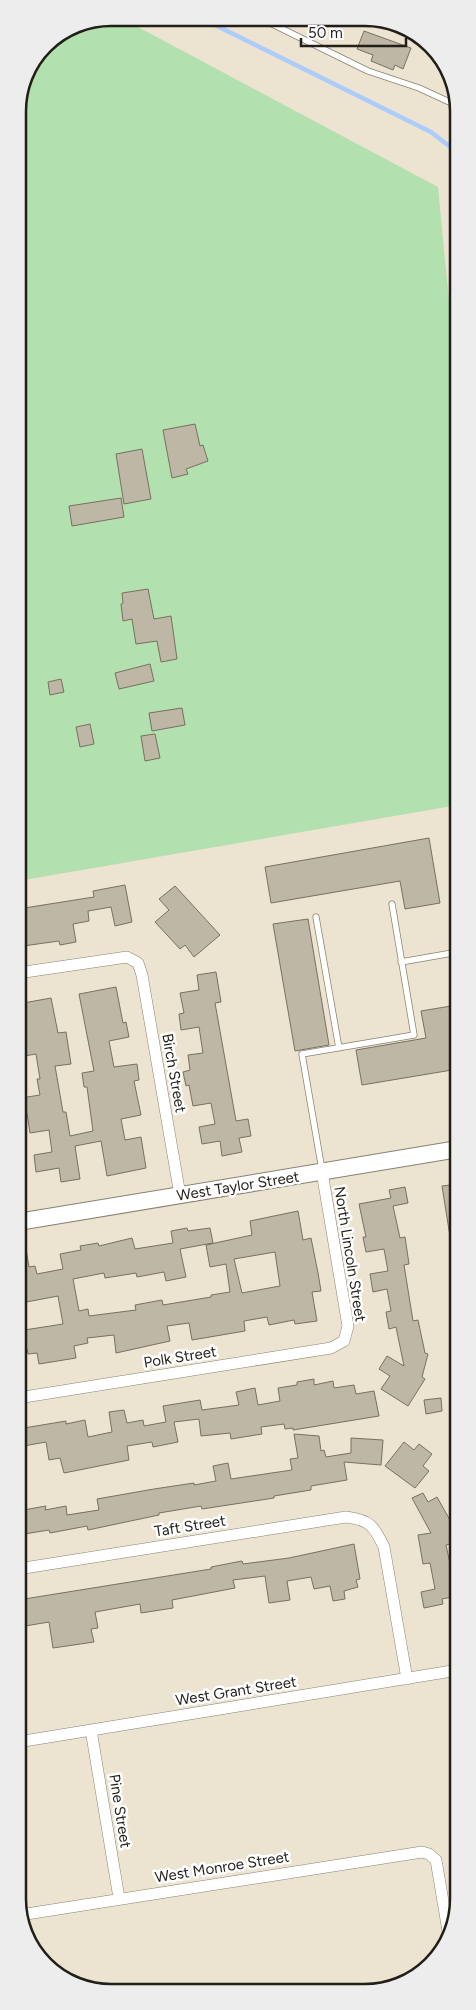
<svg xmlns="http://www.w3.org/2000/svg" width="476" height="2010" viewBox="0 0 476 2010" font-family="Figtree,sans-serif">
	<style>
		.green { fill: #b2e0ae }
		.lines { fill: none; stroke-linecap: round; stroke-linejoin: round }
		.stream { stroke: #acccfb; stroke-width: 4.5 }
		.building { fill: #bfb7a6; stroke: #787060; fill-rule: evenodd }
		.lane-casing { stroke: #8a8271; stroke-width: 7 }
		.street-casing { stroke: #8a8271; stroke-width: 12 }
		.secondary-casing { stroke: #8a8271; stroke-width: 18 }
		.lane { stroke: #fff; stroke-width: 5.5 }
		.street { stroke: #fff; stroke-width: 11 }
		.secondary { stroke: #fff; stroke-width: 16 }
		.labels { text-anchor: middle; stroke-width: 5; stroke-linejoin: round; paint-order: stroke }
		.street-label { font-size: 15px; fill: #221f18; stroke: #fff }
		.rim { fill: none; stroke: #221f18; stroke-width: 2.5 }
	</style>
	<rect width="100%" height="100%" fill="#ece3d1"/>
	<path class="green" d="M111,18H121L438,187L458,395V805L18,881V105L45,45L75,25Z"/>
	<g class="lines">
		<path class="stream" d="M203,19L431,132L458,153"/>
	</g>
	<path class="building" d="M364,31L411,48L403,69L395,65L393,70L371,61L373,55L357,49Z
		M195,424L200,446L203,445L208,461L186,469L188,474L172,478L163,430Z
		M142,449L151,499L124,504L116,454Z
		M121,498L124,517L72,526L69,506Z
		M148,589L154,619L171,616L177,659L161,662L157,641L136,644L132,619L123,621L121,604L123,603L122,593Z
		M150,664L154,681L119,689L115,673Z
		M61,679L64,692L50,695L48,682Z
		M182,708L185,725L152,731L149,713Z
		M90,724L94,744L80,747L76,727Z
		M155,734L160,758L145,761L141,736Z
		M429,838L440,903L405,909L400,881L271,903L265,867Z
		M125,885L132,922L115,926L111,907L88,911L89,921L73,924L76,942L60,945L59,941L23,946L18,909L94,897L93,891Z
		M175,886L220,935L194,957L185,945L180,949L155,922L169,910L159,899Z
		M308,919L329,1045L295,1051L273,924Z
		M216,972L221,1002L215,1003L236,1121L248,1119L251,1136L239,1138L242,1152L222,1156L220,1141L202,1144L199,1127L215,1124L211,1103L193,1106L189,1085L186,1086L183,1072L190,1070L188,1055L203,1053L199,1027L181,1030L179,1014L184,1013L180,993L199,990L197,975Z
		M116,987L123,1023L126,1022L129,1037L109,1041L114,1067L137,1064L139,1080L134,1081L141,1115L121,1119L125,1140L141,1137L146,1168L107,1176L101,1141L75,1146L80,1179L61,1182L59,1168L36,1172L34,1155L52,1152L49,1130L30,1133L27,1113L24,1114L21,1098L40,1095L37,1079H40L36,1054L18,1057V1004L51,998L58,1033L66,1032L71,1064L55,1066L63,1112H66L70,1136L93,1131L87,1087H84L82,1073L94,1071L79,994Z
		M457,1005L458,1069L362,1085L356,1050L426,1038L421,1011Z
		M458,1184V1249H452L442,1186Z
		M405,1187L408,1203L393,1206L400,1238L405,1237L409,1264L404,1265L413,1321L418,1320L425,1353L428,1354L422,1377L425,1379L408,1406L381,1389L390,1376L379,1369L387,1356L404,1366L396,1327L389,1329L386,1312L391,1311L387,1289L373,1292L370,1274L388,1271L384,1249L366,1252L363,1237H366L359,1204L391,1198L389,1190Z
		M298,1211L303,1240L311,1238L318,1273L321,1291L312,1292L317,1321L295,1324L294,1320L269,1325L267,1317L244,1321L245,1331L192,1340L189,1323L167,1326L170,1341L116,1353L114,1335L87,1338L88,1343L74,1346L76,1358L39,1364L37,1353L28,1354L27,1349L18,1350V1331L63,1324L58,1296L21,1303L18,1289V1237H24L29,1267L35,1266L37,1274L63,1269L60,1254L81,1250L80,1246L98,1243L99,1246L132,1238L135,1249L173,1243L171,1231L187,1228L188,1231L210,1228L213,1243L180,1249L186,1277L166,1281L164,1272L137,1277L136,1273L105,1278L104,1273L73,1279L79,1311L88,1309L89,1316L136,1310L135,1305L162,1300L163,1305L211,1297V1295L230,1292L226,1264L210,1267L206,1245L252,1235L250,1221ZM275,1252L280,1286L242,1293L234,1259Z
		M314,1379V1385L333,1381L334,1388L354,1385L356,1394L374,1391L379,1416L293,1430V1428L285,1429L284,1424L261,1427L262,1434L231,1439L230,1433L201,1436L199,1419L174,1422L178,1442L153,1447L152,1442L127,1446L129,1460L64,1473L60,1458L49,1460L46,1442L18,1447V1429L66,1421V1424L85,1420L88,1437L112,1432L109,1412L124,1410L127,1423L143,1420L144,1426L166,1422L163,1406L200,1400L202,1410L239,1405L236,1392L255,1388L258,1405L280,1401L278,1388L297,1385V1382Z
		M441,1398L442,1411L426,1414L424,1400Z
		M294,1434L319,1436L321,1451L324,1450L326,1457L351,1453V1438L383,1440L381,1465L344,1462L347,1480L311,1486V1490L274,1496V1498L202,1509L201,1506L159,1513V1515L88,1530L87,1526L50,1533L49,1530L18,1535V1511L46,1506L45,1510L66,1506L67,1515L99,1510L97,1499L154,1489L194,1483V1485L216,1481L213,1466L228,1463L231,1479L292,1470L290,1459L298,1458Z
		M404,1442L414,1450L419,1444L432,1454L423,1466L429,1471L415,1488L385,1466Z
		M423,1493L428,1502L437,1497L455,1529L458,1528V1542L446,1545L457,1596L442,1599L443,1604L424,1608L421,1592L435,1589L430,1563L423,1564L418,1535L431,1533L412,1498Z
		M354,1544L360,1579L356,1580L358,1587L344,1591L345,1599L333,1601L330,1586L314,1589L311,1577L287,1581L290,1600L269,1603L265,1576L233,1580L235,1588L172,1600L173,1608L141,1613L140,1604L95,1612L98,1628L91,1629L94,1642L53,1648L49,1622L25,1626L24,1623L18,1624V1600L211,1569V1567L242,1561L243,1564L289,1558Z"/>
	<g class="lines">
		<g class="lane-casing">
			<path id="lane" d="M262,19L368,71L419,88L458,106
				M316,917L339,1048
				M401,962L458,952
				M322,1170L302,1054L414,1035L392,904"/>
		</g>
		<g class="street-casing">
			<path id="street" d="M308,20L315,22L326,20
				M18,973L127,957L138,963L142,975L180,1195
				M18,1398L331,1348L344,1341L348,1326L322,1172
				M18,1569L346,1517C370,1520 374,1526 384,1547L407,1679
				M91,1730L119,1898
				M18,1742L458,1670
				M20,1915L422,1852L429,1854L436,1860L448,1931"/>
		</g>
		<g class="secondary-casing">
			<path id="secondary" d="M18,1222L458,1149"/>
		</g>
		<use href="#lane" class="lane"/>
		<use href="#street" class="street"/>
		<use href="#secondary" class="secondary"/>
	</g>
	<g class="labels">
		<g class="street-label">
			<text transform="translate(174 1073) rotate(80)" y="5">Birch Street</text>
			<text transform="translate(238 1186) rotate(-9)" y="5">West Taylor Street</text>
			<text transform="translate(350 1254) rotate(81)" y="5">North Lincoln Street</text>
			<text transform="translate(180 1357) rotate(-9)" y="5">Polk Street</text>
			<text transform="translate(190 1526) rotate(-9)" y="5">Taft Street</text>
			<text transform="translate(236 1691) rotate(-9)" y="5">West Grant Street</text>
			<text transform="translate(120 1811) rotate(81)" y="5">Pine Street</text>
			<text transform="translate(222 1867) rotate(-9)" y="5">West Monroe Street</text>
		</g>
	</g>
	<path d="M0 0H476V2010H0ZM111 26H365A85 85 0 0 1 450 111V1899A85 85 0 0 1 365 1984H111A85 85 0 0 1 26 1899V111A85 85 0 0 1 111 26Z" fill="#ededed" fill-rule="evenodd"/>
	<path class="rim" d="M111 26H365A85 85 0 0 1 450 111V1899A85 85 0 0 1 365 1984H111A85 85 0 0 1 26 1899V111A85 85 0 0 1 111 26Z"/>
	<path d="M301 38v8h105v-8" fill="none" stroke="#221f18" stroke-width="2.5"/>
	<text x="308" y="38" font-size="15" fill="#221f18" stroke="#ffffff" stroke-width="4" paint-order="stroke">50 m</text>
</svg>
